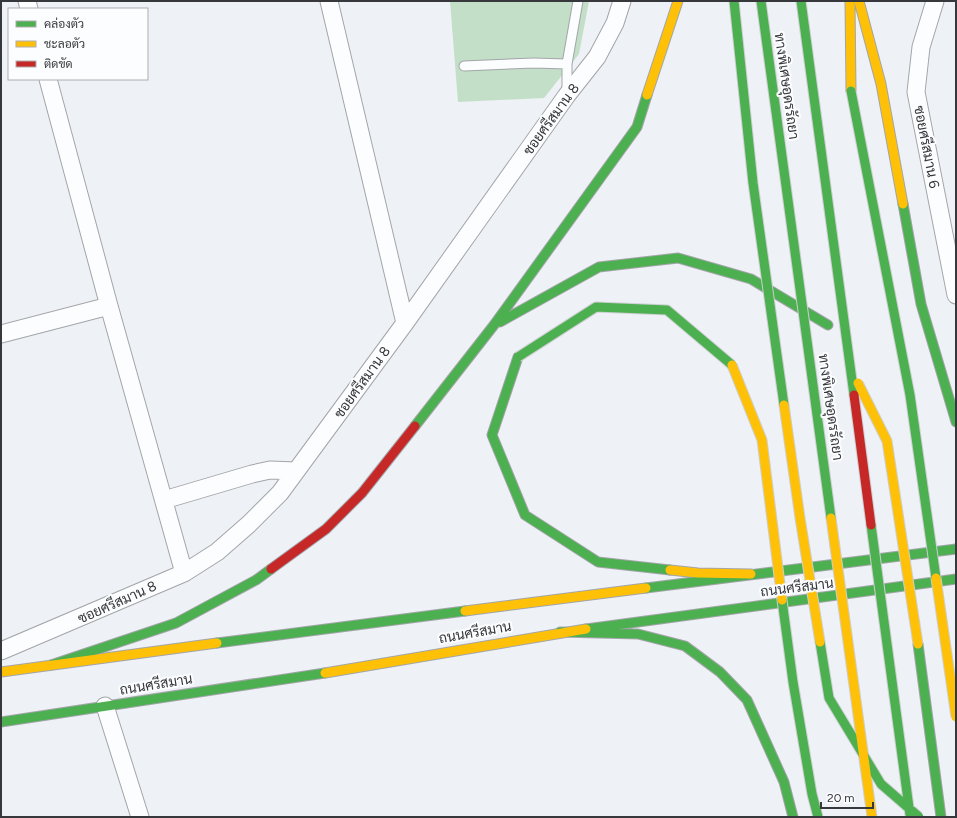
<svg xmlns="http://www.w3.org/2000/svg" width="957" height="818" viewBox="0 0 957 818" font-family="Figtree,Sarabun,sans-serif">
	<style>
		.green { fill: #c3dfc7 }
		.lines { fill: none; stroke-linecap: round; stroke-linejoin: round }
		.lane-casing { stroke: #a3a5a9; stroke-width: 11 }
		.street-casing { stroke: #a3a5a9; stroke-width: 19 }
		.fast-casing { stroke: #a3a5a9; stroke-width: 11 }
		.slow-casing { stroke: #a3a5a9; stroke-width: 11 }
		.jam-casing { stroke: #a3a5a9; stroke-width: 11 }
		.lane { stroke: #fcfdfe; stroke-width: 9 }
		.street { stroke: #fcfdfe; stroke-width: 17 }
		.fast { stroke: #4caf50; stroke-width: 9 }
		.slow { stroke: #ffc107; stroke-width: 9 }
		.jam { stroke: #c62828; stroke-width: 9 }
		.fast-bridge-casing { stroke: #cdcfd1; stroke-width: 11; stroke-linecap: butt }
		.slow-bridge-casing { stroke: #cdcfd1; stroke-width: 11; stroke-linecap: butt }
		.jam-bridge-casing { stroke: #cdcfd1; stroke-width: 11; stroke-linecap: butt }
		.fast-bridge { stroke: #4caf50; stroke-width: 9 }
		.slow-bridge { stroke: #ffc107; stroke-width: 9 }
		.jam-bridge { stroke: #c62828; stroke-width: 9 }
		.labels { text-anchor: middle; stroke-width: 4; stroke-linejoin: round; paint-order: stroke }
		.street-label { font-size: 14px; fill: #36383b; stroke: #fcfdff }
	</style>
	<rect width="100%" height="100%" fill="#eef1f6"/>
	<path class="green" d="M450,1H589L579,54L544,98L458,102Z"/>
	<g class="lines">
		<g class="lane-casing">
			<path id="lane" d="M464,66L534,63L567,64
				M567,92V64L578,1"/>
		</g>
		<g class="street-casing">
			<path id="street" d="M27,1L29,9
				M329,1L405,323
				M935,1L921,47L916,92L956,295
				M48,79L109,306L184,573
				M1,334L109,306
				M164,500L252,474L270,470L296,471
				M1,651L184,573L217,552L249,524L280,493L405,323L567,95L597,57L615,23L622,1
				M105,706L140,817"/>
		</g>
		<g class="fast-casing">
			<path id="fast" d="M903,204L921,304L956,422
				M500,322L599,267L678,258L751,279L828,325
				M518,357L492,435L525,515L598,562L670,570
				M415,426L494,325L637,127L647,95
				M646,588L956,549
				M586,629L956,579
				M560,632L638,634L685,646L720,672L747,700L784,782L793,817
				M217,643L465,611
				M918,644L941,817
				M51,665L176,623L256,580L271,569
				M1,722L325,673"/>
		</g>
		<g class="slow-casing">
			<path id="slow" d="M850,1L851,91
				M859,1L881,84L903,204
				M647,95L678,1
				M670,570L698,573L751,574
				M465,611L646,588
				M1,672L217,643
				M325,673L586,629"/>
		</g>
		<g class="jam-casing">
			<path id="jam" d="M271,569L326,529L362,493L415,426"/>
		</g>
		<use href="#lane" class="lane"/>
		<use href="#street" class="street"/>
		<use href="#fast" class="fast"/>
		<use href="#slow" class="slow"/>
		<use href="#jam" class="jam"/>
		<g class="fast-bridge-casing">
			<path id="fast-bridge" d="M734,1L753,183L784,405
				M761,1L831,518
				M801,1L854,395
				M851,91L910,395L936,578
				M518,357L596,307L667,310L732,365
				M871,525L910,815
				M782,600L793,682L812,794L818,817
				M820,642L829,698L881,784L919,817"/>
		</g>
		<g class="slow-bridge-casing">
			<path id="slow-bridge" d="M732,365L762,440L782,600
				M858,383L887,441L918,644
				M784,405L800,518L820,642
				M831,518L872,817
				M936,578L956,717"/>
		</g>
		<g class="jam-bridge-casing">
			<path id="jam-bridge" d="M854,395L871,525"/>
		</g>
		<use href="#fast-bridge" class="fast-bridge"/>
		<use href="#slow-bridge" class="slow-bridge"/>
		<use href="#jam-bridge" class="jam-bridge"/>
	</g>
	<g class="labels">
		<g class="street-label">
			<text transform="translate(787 86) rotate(82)" y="5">ทางพิเศษอุดรรัถยา</text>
			<text transform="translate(551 119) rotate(-54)" y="5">ซอยศรีสมาน 8</text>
			<text transform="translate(927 147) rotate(79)" y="5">ซอยศรีสมาน 6</text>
			<text transform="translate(362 382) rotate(-54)" y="5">ซอยศรีสมาน 8</text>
			<text transform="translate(831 407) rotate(82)" y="5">ทางพิเศษอุดรรัถยา</text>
			<text transform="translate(797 587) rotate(-7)" y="5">ถนนศรีสมาน</text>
			<text transform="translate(117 602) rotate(-24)" y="5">ซอยศรีสมาน 8</text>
			<text transform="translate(475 632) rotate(-10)" y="5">ถนนศรีสมาน</text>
			<text transform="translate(156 684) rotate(-9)" y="5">ถนนศรีสมาน</text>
		</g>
	</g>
	<rect width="957" height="818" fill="none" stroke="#36383b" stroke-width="4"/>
	<rect x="8" y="8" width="140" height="72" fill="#fcfdff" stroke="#adaeb1"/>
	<rect x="16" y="21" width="20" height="6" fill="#4caf50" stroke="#adaeb1"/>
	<text x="44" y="28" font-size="12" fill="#36383b">คล่องตัว</text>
	<rect x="16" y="41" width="20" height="6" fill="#ffc107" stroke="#adaeb1"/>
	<text x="44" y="48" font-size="12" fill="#36383b">ชะลอตัว</text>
	<rect x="16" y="61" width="20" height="6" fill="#c62828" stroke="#adaeb1"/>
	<text x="44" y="68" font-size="12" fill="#36383b">ติดขัด</text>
	<path d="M821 802v6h52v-6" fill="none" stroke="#36383b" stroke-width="2"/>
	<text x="827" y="802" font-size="12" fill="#36383b" stroke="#fcfdff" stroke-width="3" paint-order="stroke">20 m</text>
</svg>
